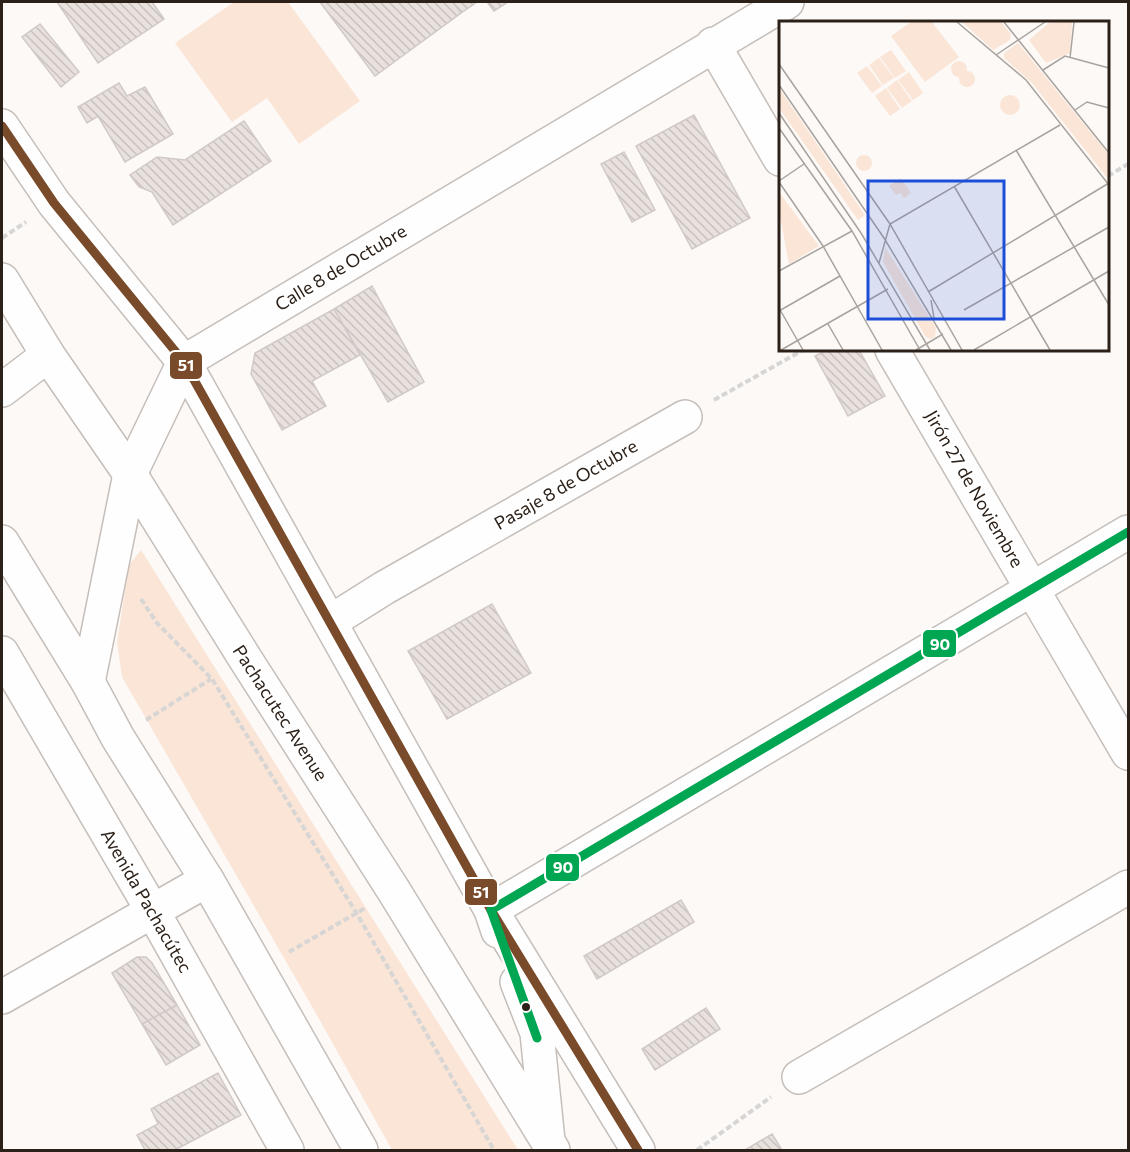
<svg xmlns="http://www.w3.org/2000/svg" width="1130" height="1152" viewBox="0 0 1130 1152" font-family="Commissioner,sans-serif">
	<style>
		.grass { fill: #fbe5d7 }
		.building { fill: url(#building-back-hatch); stroke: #d1c9c7; stroke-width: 1.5 }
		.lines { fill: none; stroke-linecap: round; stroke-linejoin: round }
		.minor-casing { stroke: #c5beb9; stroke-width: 36 }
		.major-casing { stroke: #c5beb9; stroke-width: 36 }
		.path { stroke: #d7d6d5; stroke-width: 4; stroke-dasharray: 6 3; stroke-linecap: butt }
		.minor { stroke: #fffefe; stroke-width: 33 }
		.major { stroke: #fffefe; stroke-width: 33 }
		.bus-1-casing { stroke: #fff; stroke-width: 14 }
		.bus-2-casing { stroke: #fff; stroke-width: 14 }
		.bus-1 { stroke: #7a4b2a; stroke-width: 9 }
		.bus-2 { stroke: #00a651; stroke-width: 9 }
		.bus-dot { fill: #2c2119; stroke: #fff; stroke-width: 2 }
		.labels { text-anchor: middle; stroke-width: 5; stroke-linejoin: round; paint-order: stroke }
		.street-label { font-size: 18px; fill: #2c2119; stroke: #fff }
		.inset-road { fill: none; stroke: #a9a39e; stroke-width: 1.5 }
		.view { fill: #1d4ed8; fill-opacity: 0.15; stroke: #1d4ed8; stroke-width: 3 }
		.inset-edge { fill: none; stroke: #2c2119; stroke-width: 3 }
		.line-badge { stroke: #fff; stroke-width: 2 }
		.badge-label { font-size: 16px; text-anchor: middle; font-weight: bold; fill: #fff }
	</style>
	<defs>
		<pattern id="building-back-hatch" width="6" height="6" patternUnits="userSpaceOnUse" patternTransform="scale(1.5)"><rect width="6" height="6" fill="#e9e1de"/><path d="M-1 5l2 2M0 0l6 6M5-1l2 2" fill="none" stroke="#c8c1be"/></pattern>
	</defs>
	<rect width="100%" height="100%" fill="#fcf9f7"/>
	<path class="grass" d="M234,2H288L360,101L299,144L267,98L232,122L175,43Z
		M141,550L518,1150H392L318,1017L122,677L117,642L129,565Z"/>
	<path class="building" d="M57,2H152L164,19L98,63Z
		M320,2H453L461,13L375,76Z
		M453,2H477L461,13Z
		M487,2H508L494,11Z
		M40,24L79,72L61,87L22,37Z
		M119,83L127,96L145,87L173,134L125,162L98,116L87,123L78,107Z
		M694,115L750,218L692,249L636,146Z
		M244,121L271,161L173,225L152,192L139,187L130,175L157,157L185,160Z
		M624,152L655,210L632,222L601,164Z
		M372,286L424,382L388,402L334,309Z
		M334,309L360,355L312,381L326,406L282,430L251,374L255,353Z
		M827,350H859L885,396L848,416L815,356Z
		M492,604L531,673L447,719L408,651Z
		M681,900L694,922L597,979L584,956Z
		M137,957H146L152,963L177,1005L142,1024L112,973Z
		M177,1005L200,1045L166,1065L142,1024Z
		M706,1008L720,1029L655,1070L642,1049Z
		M218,1073L241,1115L175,1150H145L137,1135L158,1124L151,1109Z
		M772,1134L782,1150H745Z"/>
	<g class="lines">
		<g class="minor-casing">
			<path id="minor" d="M713,44L780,159
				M2,126L54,203L184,362L491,910L638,1150
				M892,350L1128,753
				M330,622L384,588L685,417
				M2,653L152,910L287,1150
				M88,682L130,474L184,362L787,2
				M498,931L491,910L1128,532
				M517,982L537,1033L548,1141
				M2,997L207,880
				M799,1077L1128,887"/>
		</g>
		<g class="major-casing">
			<path id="major" d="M2,280L48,355L130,474L246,660L394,891L553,1150
				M2,390L48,355
				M2,542L88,682L118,738L207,880L361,1150"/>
		</g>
		<path class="path" d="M1108,176L1128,164
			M2,238L26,222
			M714,400L803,350
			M141,599L157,623L212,679L357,914L494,1150
			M146,720L211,679
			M289,952L365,908
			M697,1150L771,1097"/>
		<use href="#minor" class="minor"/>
		<use href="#major" class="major"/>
		<g class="bus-1-casing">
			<path id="bus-1" d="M2,126L54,203L184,362L491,910L638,1150"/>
		</g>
		<g class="bus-2-casing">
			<path id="bus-2" d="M537,1038L491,910L1128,532"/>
		</g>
		<use href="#bus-1" class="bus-1"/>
		<use href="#bus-2" class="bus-2"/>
	</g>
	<circle class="bus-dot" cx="526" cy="1007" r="5"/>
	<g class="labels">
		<g class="street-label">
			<text transform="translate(341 268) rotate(-31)" y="6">Calle 8 de Octubre</text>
			<text transform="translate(566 485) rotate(-30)" y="6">Pasaje 8 de Octubre</text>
			<text transform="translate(974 489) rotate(60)" y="6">Jirón 27 de Noviembre</text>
			<text transform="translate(280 713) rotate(57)" y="6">Pachacutec Avenue</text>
			<text transform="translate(146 901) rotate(60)" y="6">Avenida Pachacútec</text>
		</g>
	</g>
	<g transform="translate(779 21)">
		<rect width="330" height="330" fill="#fcf9f7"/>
		<path d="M132,1H153L180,36L146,61L112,15ZM183,1H222L232,13L231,19L214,29ZM239,22L330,134V159L253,62L225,37V32ZM112,29L127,50L116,57L101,36ZM100,37L115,57L104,64L90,44ZM172 48a8 8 0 1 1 16 0a8 8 0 1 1-16 0ZM88,45L103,65L93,72L78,52ZM180 58a8 8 0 1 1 16 0a8 8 0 1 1-16 0ZM130,51L144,72L134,79L119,59ZM118,59L133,80L123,87L108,67ZM0,67L86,194L79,199L0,87ZM107,67L121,88L111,95L96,75ZM221 84a10 10 0 1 1 20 0a10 10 0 1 1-20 0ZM77 142a8 8 0 1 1 16 0a8 8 0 1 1-16 0ZM122,157L132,172L125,177L121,172L117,174L110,165ZM106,226L157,307L156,316L151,318L146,315L104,241Z" fill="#fbe5d7"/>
		<path d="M271,1H293L291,32L267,42L250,19ZM0,171L40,225L10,243L0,190Z" fill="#fbe5d7"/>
		<path class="inset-road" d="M178,1L247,59L330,164M225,1L330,132M217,34L266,1M291,37L295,1M0,43L111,203L183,329M264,49L286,35L330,47M0,64L105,217L172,329M296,89L308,81L330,87M0,92L82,212L151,329M0,107L73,210L141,329M237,129L330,284M0,160L25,143M0,161L44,225L103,329M175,165L271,329M100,242L111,203L281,104M0,250L73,210M149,271L330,162M152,279L155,297M0,287L24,329M185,289L330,206M0,290L61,255M49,303L64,329M2,329L109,268M137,329L164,313M195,329L330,250"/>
		<path class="view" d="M89,160H225V298H89Z"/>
		<rect width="330" height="330" class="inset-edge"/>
	</g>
	<g class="line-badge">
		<rect x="169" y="351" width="34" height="29" rx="6" fill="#7a4b2a"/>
		<rect x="922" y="629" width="35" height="29" rx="6" fill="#00a651"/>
		<rect x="545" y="853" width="35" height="29" rx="6" fill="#00a651"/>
		<rect x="464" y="878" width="34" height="28" rx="6" fill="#7a4b2a"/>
	</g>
	<g class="badge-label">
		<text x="186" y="371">51</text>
		<text x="940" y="650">90</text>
		<text x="563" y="873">90</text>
		<text x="481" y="898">51</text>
	</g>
	<rect width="1130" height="1152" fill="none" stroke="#2c2119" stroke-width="6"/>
</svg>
